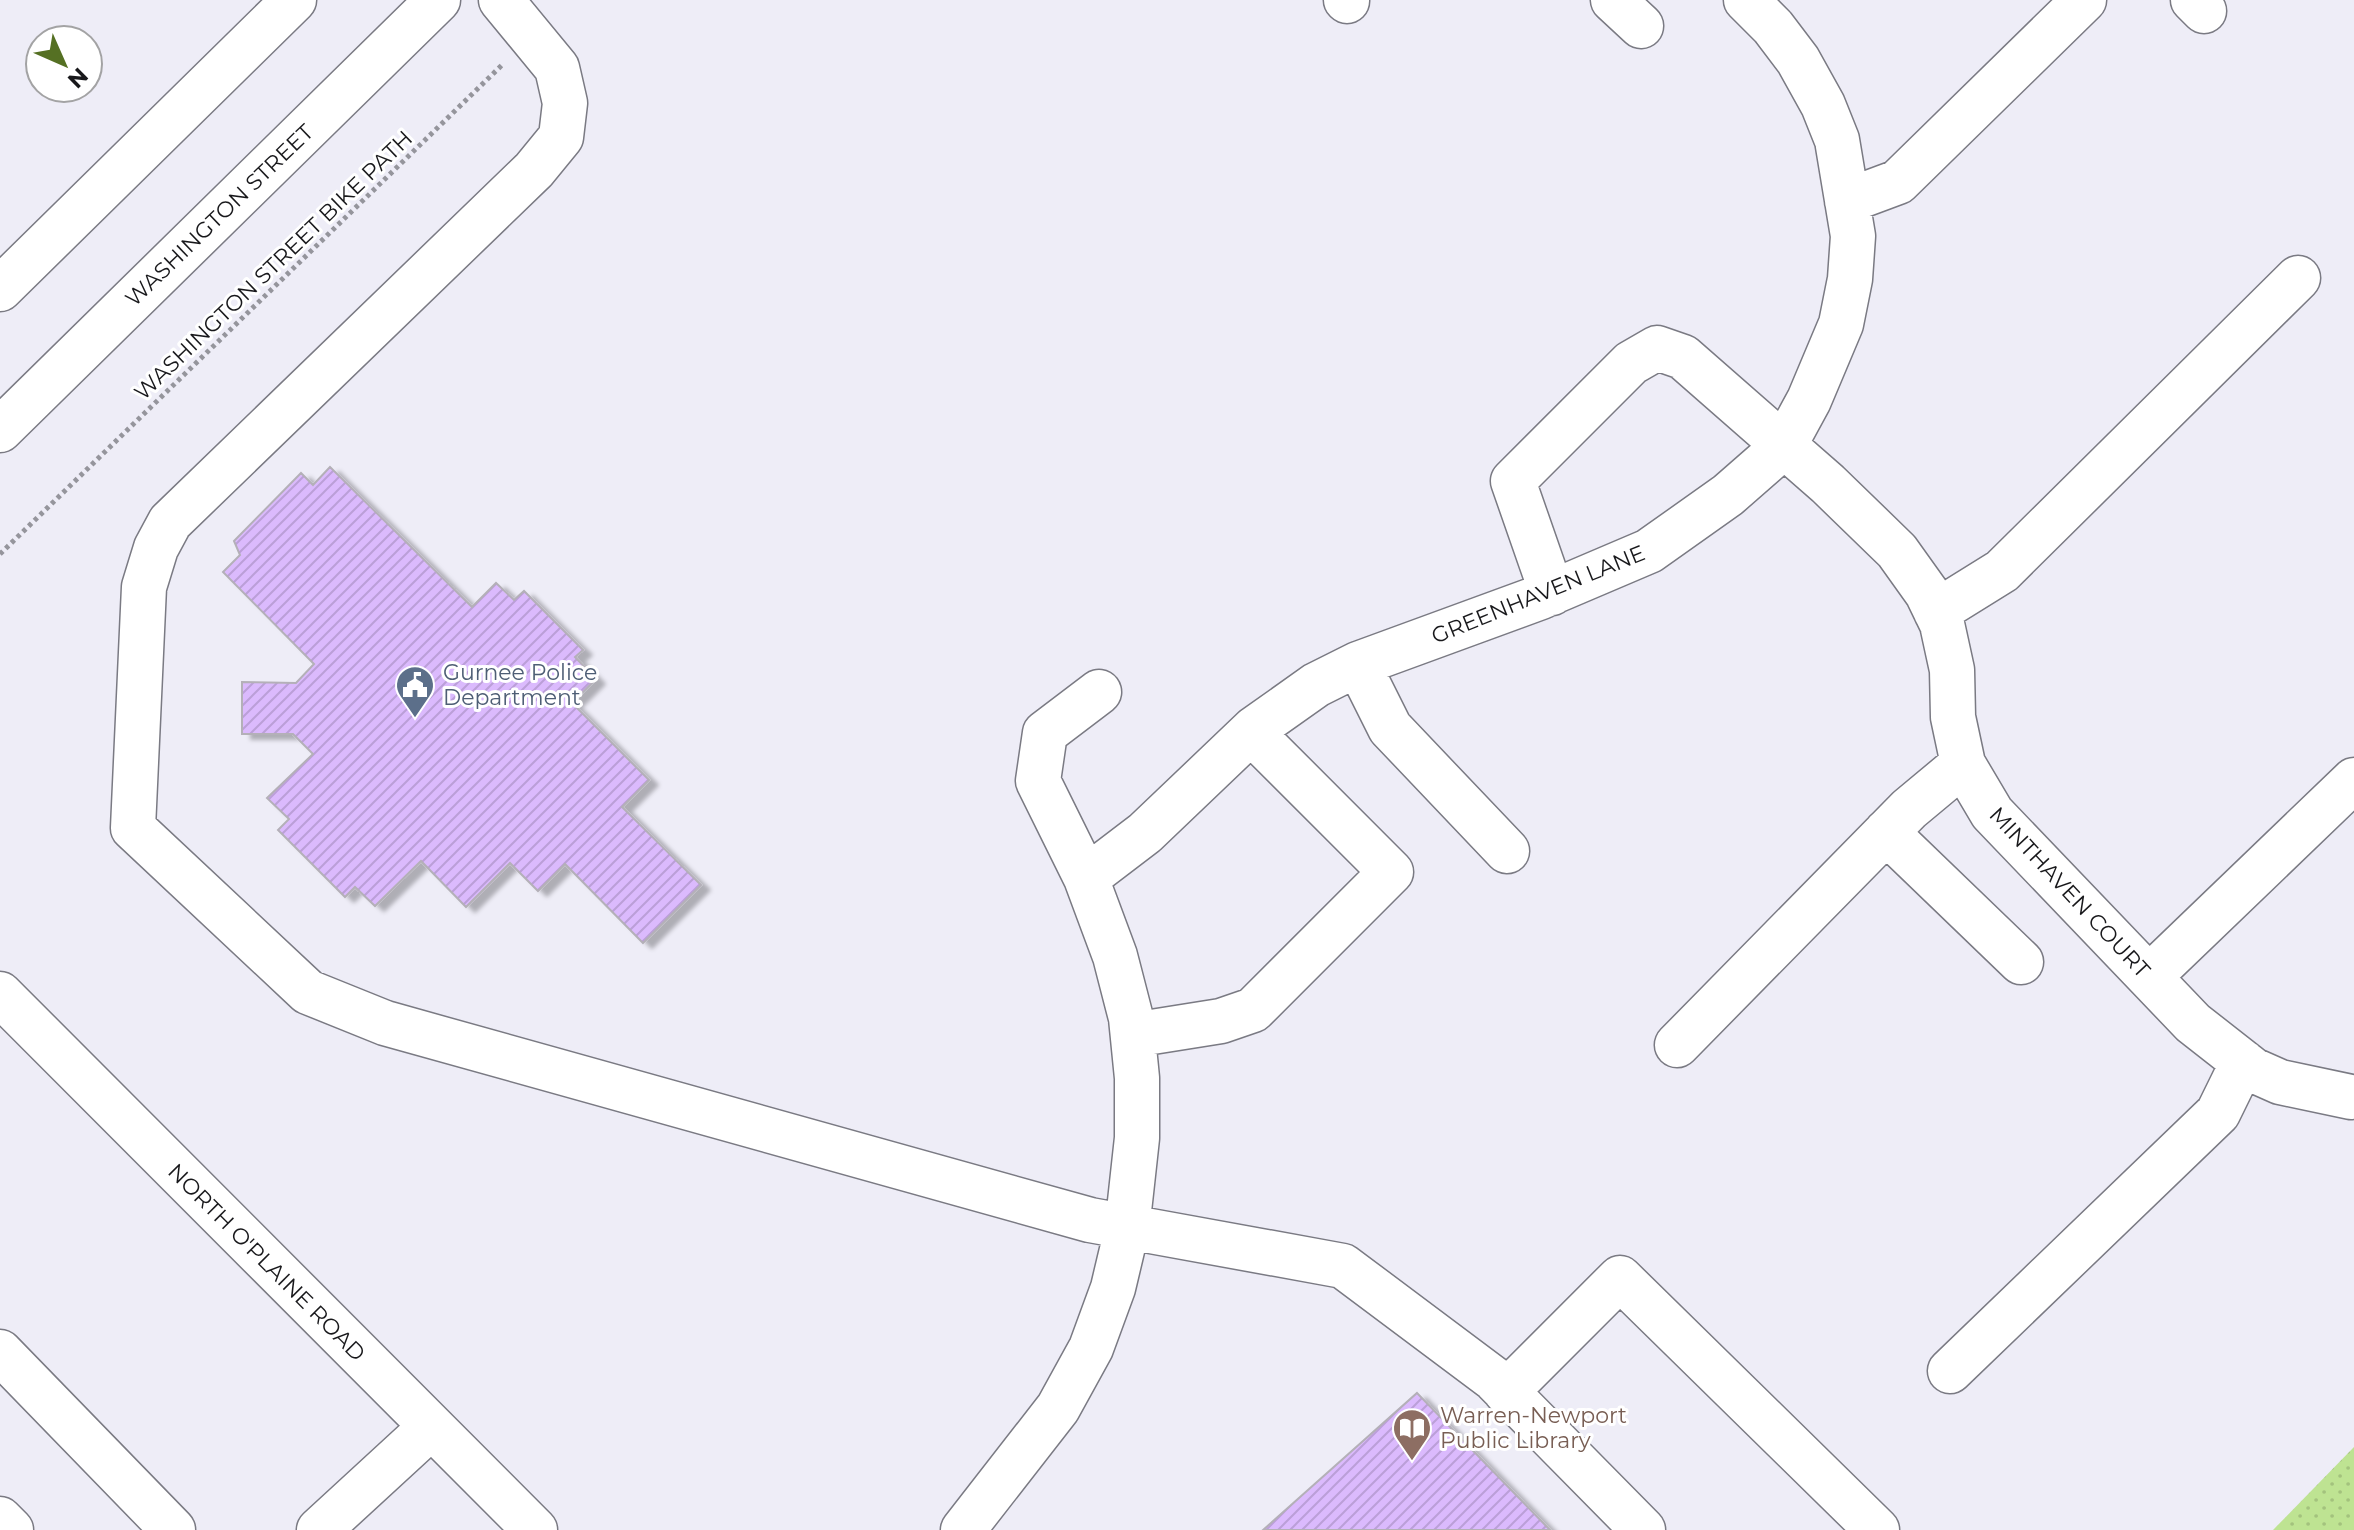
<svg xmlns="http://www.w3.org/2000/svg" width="2354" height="1530" viewBox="0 0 2354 1530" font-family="Montserrat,sans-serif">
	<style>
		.park { fill: url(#park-dots) }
		.building { fill: url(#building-hatch); stroke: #b4b0b8; stroke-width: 2; filter: url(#shadow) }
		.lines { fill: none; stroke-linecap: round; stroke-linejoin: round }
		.minor-casing { stroke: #7a7a83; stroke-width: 47 }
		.major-casing { stroke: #7a7a83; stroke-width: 47 }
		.path { stroke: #95959c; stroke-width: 5; stroke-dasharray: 4 4; stroke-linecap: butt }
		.minor { stroke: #fff; stroke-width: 44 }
		.major { stroke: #fff; stroke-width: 44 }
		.labels { text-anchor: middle; stroke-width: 6; stroke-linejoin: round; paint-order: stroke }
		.street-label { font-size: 22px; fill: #18181b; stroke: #fff }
		.service-label { font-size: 22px; fill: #4e5e75; stroke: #fff; text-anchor: start }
		.education-label { font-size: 22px; fill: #785e54; stroke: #fff; text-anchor: start }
	</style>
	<defs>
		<pattern id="park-dots" width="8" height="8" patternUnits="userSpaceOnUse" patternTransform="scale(2)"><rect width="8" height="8" fill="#bee392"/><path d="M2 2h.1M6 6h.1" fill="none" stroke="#a3c27d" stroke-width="1.8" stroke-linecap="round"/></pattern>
		<pattern id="building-hatch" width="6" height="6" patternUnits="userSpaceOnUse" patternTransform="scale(2)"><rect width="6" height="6" fill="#dbbafd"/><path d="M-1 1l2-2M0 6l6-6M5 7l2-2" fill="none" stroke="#bb9fd8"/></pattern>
		<filter id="shadow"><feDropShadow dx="9" dy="5" stdDeviation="2" flood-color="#0004"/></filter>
	</defs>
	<rect width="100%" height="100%" fill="#eeedf7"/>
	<path class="park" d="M2354,1447V1530H2273Z"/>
	<path class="building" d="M330,467L472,607L496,583L514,600L524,591L583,650L575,657L596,679L572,703L649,780L622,807L701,885L643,943L565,864L538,891L510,863L466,907L421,861L375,906L355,887L345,897L278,830L289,819L267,798L313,754L293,734H242V682L296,683L314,664L223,572L240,555L234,541L301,473L313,485Z
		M1417,1393L1550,1530H1263Z"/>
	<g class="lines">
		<g class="minor-casing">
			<path id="minor" d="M501,0L557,68L565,103L561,137L534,170L170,522L156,548L144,587L133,828L308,992L385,1023L1090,1220L1343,1266L1494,1379L1643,1530
				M1346,0L1347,1
				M1613,0L1641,26
				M2193,0L2204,11
				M1847,201L1898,182L2084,0
				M1552,593L1513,481L1631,363L1657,348L1683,357L1828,484L1897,551L1927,593L1942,624L1952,670L1953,717L1963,764L1992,813L2193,1023L2253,1070L2280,1082L2351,1097
				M1936,612L2002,571L2298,278
				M1358,664L1390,728L1507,851
				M1886,832L2021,962
				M1086,878L1145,833L1254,729L1316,685L1358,664L1541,597L1649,551L1728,495L1784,446L1809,400L1841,324L1850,279L1853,236L1837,140L1823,105L1798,60L1773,27L1746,0
				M2149,977L2354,780
				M0,994L535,1530
				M1133,1035L1221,1021L1253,1010L1391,872L1251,732
				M1677,1045L1909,809L1963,764
				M0,1352L173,1530
				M1950,1371L2218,1113L2243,1062
				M1506,1392L1620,1278L1877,1530
				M0,1519L11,1530
				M319,1530L431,1427
				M963,1530L1058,1408L1091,1348L1113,1288L1127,1229L1137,1138V1078L1131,1018L1115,956L1086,878L1038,781L1045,733L1099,692"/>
		</g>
		<g class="major-casing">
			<path id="major" d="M0,289L294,0
				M0,430L438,0"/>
		</g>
		<path class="path" d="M0,554L502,65"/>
		<use href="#minor" class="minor"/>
		<use href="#major" class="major"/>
	</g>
	<defs>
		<g id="civic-pin" transform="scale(2)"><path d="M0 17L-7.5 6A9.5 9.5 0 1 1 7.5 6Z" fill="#5c6f8a" stroke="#fff"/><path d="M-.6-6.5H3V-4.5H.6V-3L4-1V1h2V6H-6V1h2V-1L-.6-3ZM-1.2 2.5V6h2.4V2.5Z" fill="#fff"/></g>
		<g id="library-pin" transform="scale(2)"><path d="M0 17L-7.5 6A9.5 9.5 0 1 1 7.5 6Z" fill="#8d6e63" stroke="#fff"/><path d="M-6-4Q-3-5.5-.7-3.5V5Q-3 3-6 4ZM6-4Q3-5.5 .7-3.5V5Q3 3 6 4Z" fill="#fff"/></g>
	</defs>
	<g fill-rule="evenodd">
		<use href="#civic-pin" x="415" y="685"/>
		<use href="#library-pin" x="1412" y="1428"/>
	</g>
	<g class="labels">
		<g class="street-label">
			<text transform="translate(219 215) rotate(-44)" y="8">WASHINGTON STREET</text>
			<text transform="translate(273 265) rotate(-44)" y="8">WASHINGTON STREET BIKE PATH</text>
			<text transform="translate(1538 594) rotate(-22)" y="8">GREENHAVEN LANE</text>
			<text transform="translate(2070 892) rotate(47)" y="8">MINTHAVEN COURT</text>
			<text transform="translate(267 1262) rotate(45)" y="8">NORTH O'PLAINE ROAD</text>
		</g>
		<g class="service-label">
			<text x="443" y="680">Gurnee Police<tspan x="443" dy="25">Department</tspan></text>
		</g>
		<g class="education-label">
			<text x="1440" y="1423">Warren-Newport<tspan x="1440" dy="25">Public Library</tspan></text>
		</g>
	</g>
	<g transform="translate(64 64) rotate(135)"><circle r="38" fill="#ffffff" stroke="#a3a3a4" stroke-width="2"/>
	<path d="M0-6L14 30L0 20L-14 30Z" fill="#557023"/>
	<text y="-12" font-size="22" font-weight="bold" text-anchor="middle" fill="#18181b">N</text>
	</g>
</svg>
